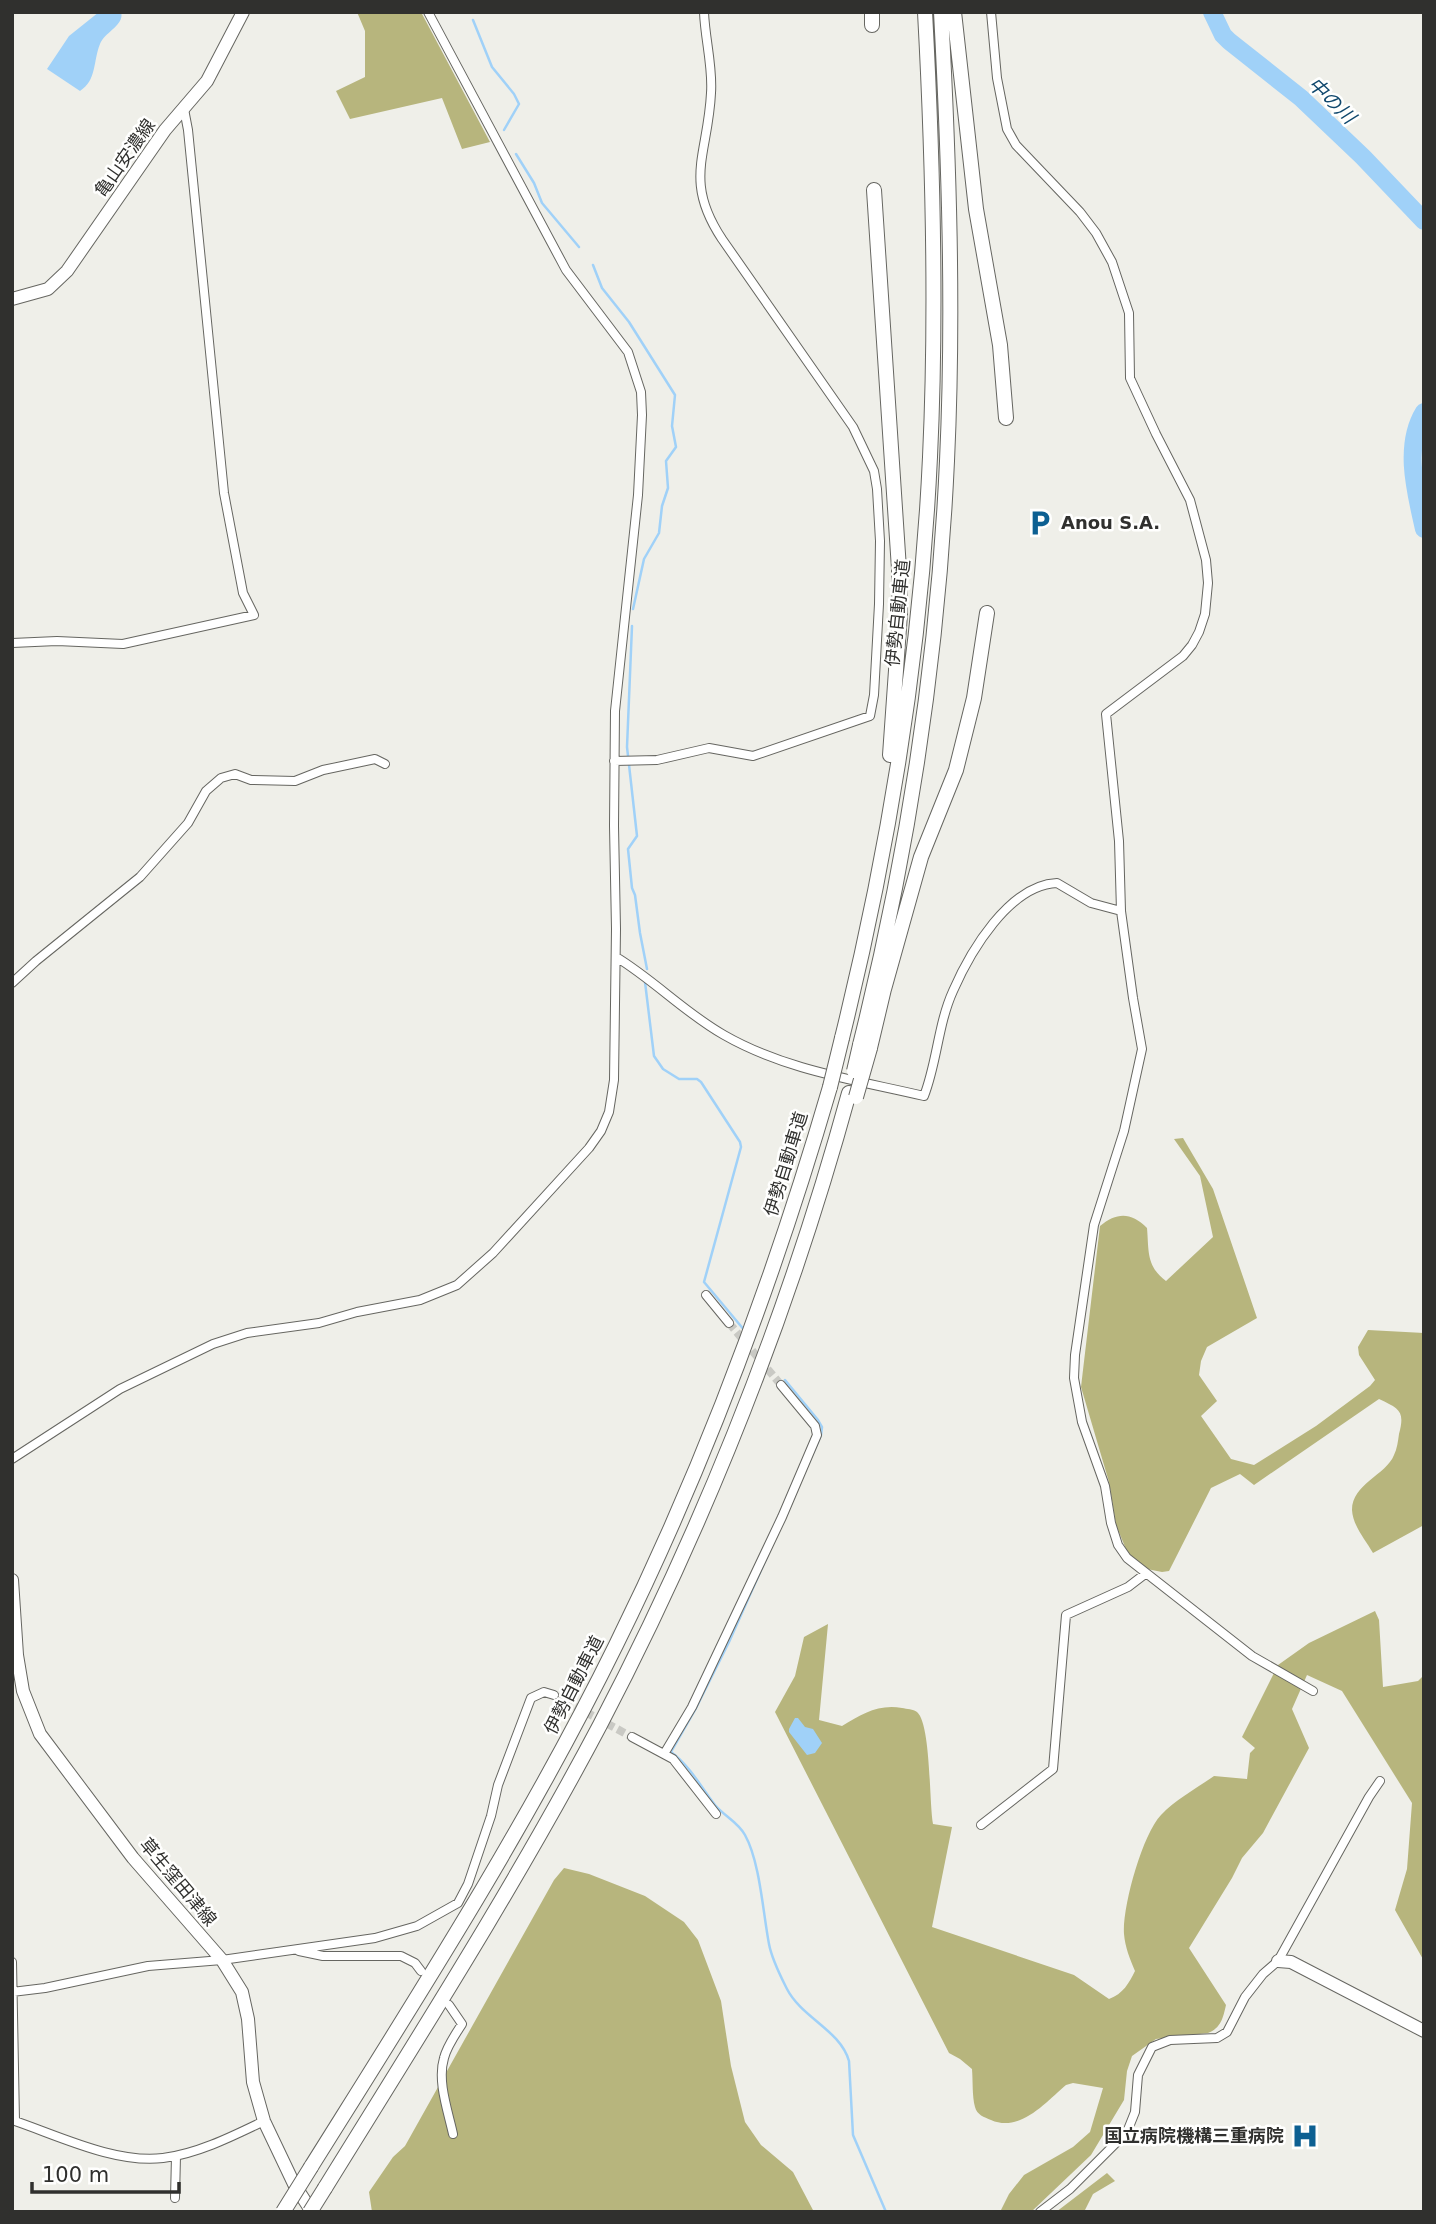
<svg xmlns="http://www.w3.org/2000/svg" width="1436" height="2224" viewBox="0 0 1436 2224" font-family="'DejaVu Sans','Noto Sans JP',sans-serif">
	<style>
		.forest { fill: #b7b57d }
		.water { fill: #a0d1f8 }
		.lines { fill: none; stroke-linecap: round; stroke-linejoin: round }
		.stream { stroke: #a0d1f8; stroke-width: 2.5 }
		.river { stroke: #a0d1f8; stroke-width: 18 }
		.street-tunnel { stroke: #c9c9c4; stroke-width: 8; stroke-dasharray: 8 4; stroke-linecap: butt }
		.street-casing { stroke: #666661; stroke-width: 10 }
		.secondary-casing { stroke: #666661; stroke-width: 14 }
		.highway-casing { stroke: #666661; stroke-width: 16 }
		.street { stroke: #fff; stroke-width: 8 }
		.secondary { stroke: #fff; stroke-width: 12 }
		.highway { stroke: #fff; stroke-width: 14 }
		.highway-bridge-casing { stroke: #666661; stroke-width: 16; stroke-linecap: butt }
		.highway-bridge { stroke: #fff; stroke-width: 14 }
		.labels { text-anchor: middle; stroke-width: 5; stroke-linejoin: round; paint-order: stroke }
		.street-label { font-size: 18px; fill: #30302e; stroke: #fffffe }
		.poi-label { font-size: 18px; font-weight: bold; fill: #30302e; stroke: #fffffe; text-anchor: start }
		.water-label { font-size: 19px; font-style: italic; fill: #10486d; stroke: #fffffe }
	</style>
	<rect width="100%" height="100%" fill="#efefe9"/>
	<path class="forest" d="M357,12H421L490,142L462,149L442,98L350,119L336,91L365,77V31Z
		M1183,1138L1213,1189L1257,1318L1207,1347L1201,1361L1199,1375L1217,1401L1201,1416L1231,1459L1254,1465L1316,1426L1370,1386L1375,1380L1359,1355L1358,1347L1368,1330L1424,1333V1525L1373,1553C1365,1539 1353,1526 1352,1510C1352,1484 1386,1475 1394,1455C1397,1449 1398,1441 1399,1434C1405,1411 1400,1409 1379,1399L1254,1485L1240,1474L1211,1488L1169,1571L1162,1572L1147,1569L1128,1554L1116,1525L1109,1482L1081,1387L1100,1226C1117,1212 1131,1212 1147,1228C1149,1251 1146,1266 1166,1281L1213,1237L1200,1176L1174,1139Z
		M1375,1611L1379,1620L1383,1687L1418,1681L1424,1675V1961L1395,1910L1407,1869L1412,1803L1342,1691L1307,1675L1292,1709L1309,1748L1263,1833L1242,1858L1232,1878L1189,1948L1226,2005C1223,2018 1221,2028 1208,2033L1156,2039L1132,2056L1127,2071L1124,2100L1091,2155L1031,2212H1000L1009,2194L1024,2175L1073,2147L1090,2132L1103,2088L1073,2083L1066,2085C1046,2102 1020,2133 991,2120C984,2117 977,2115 975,2107C972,2096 973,2081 972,2069L960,2059L949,2053L775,1712L795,1676L804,1637L828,1624L819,1720L842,1726C862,1714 878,1704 902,1708C907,1709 913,1709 917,1712C931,1724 929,1802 933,1824L952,1827L932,1927L1074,1975L1109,1999C1123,1994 1129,1983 1135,1971C1130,1959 1125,1947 1124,1934C1122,1908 1142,1835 1161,1815C1175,1800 1197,1788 1214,1776L1247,1779L1250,1753L1255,1748L1242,1737L1278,1665L1309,1643Z
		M564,1868L589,1874L645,1896L684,1922L698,1940L721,2001L731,2066L745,2122L761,2145L793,2172L814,2212H372L369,2192L393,2157L405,2146L554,1880Z
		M1107,2173L1115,2181L1093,2194L1084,2212H1056Z"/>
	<path class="water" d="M99,12H121C125,25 105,32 100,44C93,61 97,80 80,91L47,69L69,36Z
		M795,1718H798L805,1727L813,1729L822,1743L815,1753L807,1755L789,1732V1729Z"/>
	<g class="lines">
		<path class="stream" d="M473,20L492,67L514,94L519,104L504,130
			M516,154L534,183L542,203L579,247
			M593,265L602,288L629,322L675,395L672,426L676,447L666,461L668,488L662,506L659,533L644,559L633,609
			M632,626L627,747L637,836L628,849L632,888L635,895L640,933L647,969
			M645,982L654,1056L663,1069L679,1079H697L701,1082L740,1142L741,1147L704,1282L745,1331
			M785,1380L818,1420L822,1427L821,1435L729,1642L695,1710L671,1752C690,1766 701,1787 715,1805C724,1816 738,1822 745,1835C760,1862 763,1913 769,1944C772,1960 780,1975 787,1989C802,2018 840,2030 849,2061L853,2135L886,2212"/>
		<path class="river" d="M1212,12L1223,35L1229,41L1301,98L1363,157L1424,221
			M1424,412C1403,446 1416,493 1424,529"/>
		<path class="street-tunnel" d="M729,1323L781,1385
			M554,1695L632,1737"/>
		<g class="street-casing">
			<path id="street" d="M991,12L997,78L1007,129L1016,145L1080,212L1096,233L1112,262L1129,313L1130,378L1156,434L1190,500L1206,560L1208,583L1205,614L1199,632L1192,645L1183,656L1106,714L1119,841L1121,911L1133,998L1142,1049L1124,1131L1094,1225L1075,1355L1074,1378L1082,1422L1105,1486L1111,1523L1118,1545L1127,1558L1252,1656L1313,1691
				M12,643L57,641L123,644L254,615L243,593L224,493L188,130L184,109
				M614,761L657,760L709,748L753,756L870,716L874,695L879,604L880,541L877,489L874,471L853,427L722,239C683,180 708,155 711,93C713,67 705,39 704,12
				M616,957C654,980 685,1013 724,1035C785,1070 856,1080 924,1096C937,1063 938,1024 953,991C970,952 1009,885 1057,883L1091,903L1121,911
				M12,983L36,961L140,877L188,823L206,791L221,778L235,774L251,780L295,781L323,770L375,759L385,764
				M706,1295L729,1323
				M12,1459L120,1389L213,1344L247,1333L319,1323L357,1312L420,1300L457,1285L493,1253L589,1148L601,1131L609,1112L614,1080L616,929L614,826L615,711L638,495L642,415L641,392L628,352L566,270L428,12
				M632,1737L673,1759L716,1814
				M664,1754L692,1707L782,1517L817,1435L815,1426L781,1385
				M981,1825L1053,1769L1066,1615L1128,1587L1145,1574
				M299,1951L323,1956H401L415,1963L421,1971
				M12,1962L15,2121
				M12,1992L45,1988L148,1966L222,1960L375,1938L417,1926L458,1903L468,1884L491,1816L498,1785L531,1698L544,1692L554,1695
				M449,2005L462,2024C455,2035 447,2046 444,2058C437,2081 448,2111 453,2134
				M12,2120C57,2135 115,2164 163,2158C197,2154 233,2136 264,2121
				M175,2198L176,2156
				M1040,2212L1070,2189L1127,2132L1135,2112L1138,2075L1152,2047L1170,2040L1217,2038L1227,2032L1245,1997L1263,1974L1278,1961L1369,1797L1380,1781"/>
		</g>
		<g class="secondary-casing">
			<path id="secondary" d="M12,299L48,289L67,271L165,130L207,81L243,12
				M12,1580L17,1655L23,1691L40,1734L133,1858L222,1960L242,1992L248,2019L253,2082L264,2121L294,2184L312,2212
				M1278,1961L1291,1962L1424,2031"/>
		</g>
		<g class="highway-casing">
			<path id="highway" d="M954,12L976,209L1000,345L1006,418
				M872,25V12
				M874,190L899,569L900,614L890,755
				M842,1038C889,848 921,653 930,457C937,309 933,160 925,12
				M860,1045C908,853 938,658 947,461C954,311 949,162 941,12
				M870,1048L884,989L921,857L956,770L974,698L987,613
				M311,2167C418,1996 527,1826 616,1645C705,1465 774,1279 830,1087
				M325,2188C419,2036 516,1884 600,1725C705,1524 789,1312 849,1093"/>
		</g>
		<use href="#street" class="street"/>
		<use href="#secondary" class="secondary"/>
		<use href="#highway" class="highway"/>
		<g class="highway-bridge-casing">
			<path id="highway-bridge" d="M854,1071L860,1045
				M830,1087L842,1038
				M856,1097L870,1048
				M283,2212L311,2167
				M310,2212L325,2188"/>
		</g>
		<use href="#highway-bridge" class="highway-bridge"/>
	</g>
	<defs>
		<g id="parking-bare" transform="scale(2.1)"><path d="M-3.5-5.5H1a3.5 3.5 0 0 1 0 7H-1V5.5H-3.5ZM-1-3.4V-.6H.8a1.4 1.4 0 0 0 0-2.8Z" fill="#0d6092" stroke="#fffffe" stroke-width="2.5" paint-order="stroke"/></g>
		<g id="hospital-bare" transform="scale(2.1)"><path d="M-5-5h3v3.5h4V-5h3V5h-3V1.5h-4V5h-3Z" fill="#0d6092" stroke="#fffffe" stroke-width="2.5" paint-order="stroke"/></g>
	</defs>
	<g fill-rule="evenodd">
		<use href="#parking-bare" x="1040" y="523"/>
		<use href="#hospital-bare" x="1305" y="2136"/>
	</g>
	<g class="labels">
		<g class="street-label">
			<text transform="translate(125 158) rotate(-55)" y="6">亀山安濃線</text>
			<text transform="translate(898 613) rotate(-84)" y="6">伊勢自動車道</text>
			<text transform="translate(786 1164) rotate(-73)" y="6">伊勢自動車道</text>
			<text transform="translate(574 1685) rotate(-63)" y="6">伊勢自動車道</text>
			<text transform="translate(178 1882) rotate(50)" y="6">草生窪田津線</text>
		</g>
		<g class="poi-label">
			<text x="1061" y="529">Anou S.A.</text>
			<text x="1284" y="2142" text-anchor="end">国立病院機構三重病院</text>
		</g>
		<g class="water-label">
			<text transform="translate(1332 100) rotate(44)" y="7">中の川</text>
		</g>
	</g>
	<rect width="1436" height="2224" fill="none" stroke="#30302e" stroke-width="28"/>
	<path d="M32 2182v10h147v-10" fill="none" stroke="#30302e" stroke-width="3.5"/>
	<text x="42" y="2182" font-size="21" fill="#30302e" stroke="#fffffe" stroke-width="5" paint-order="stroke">100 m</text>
</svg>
